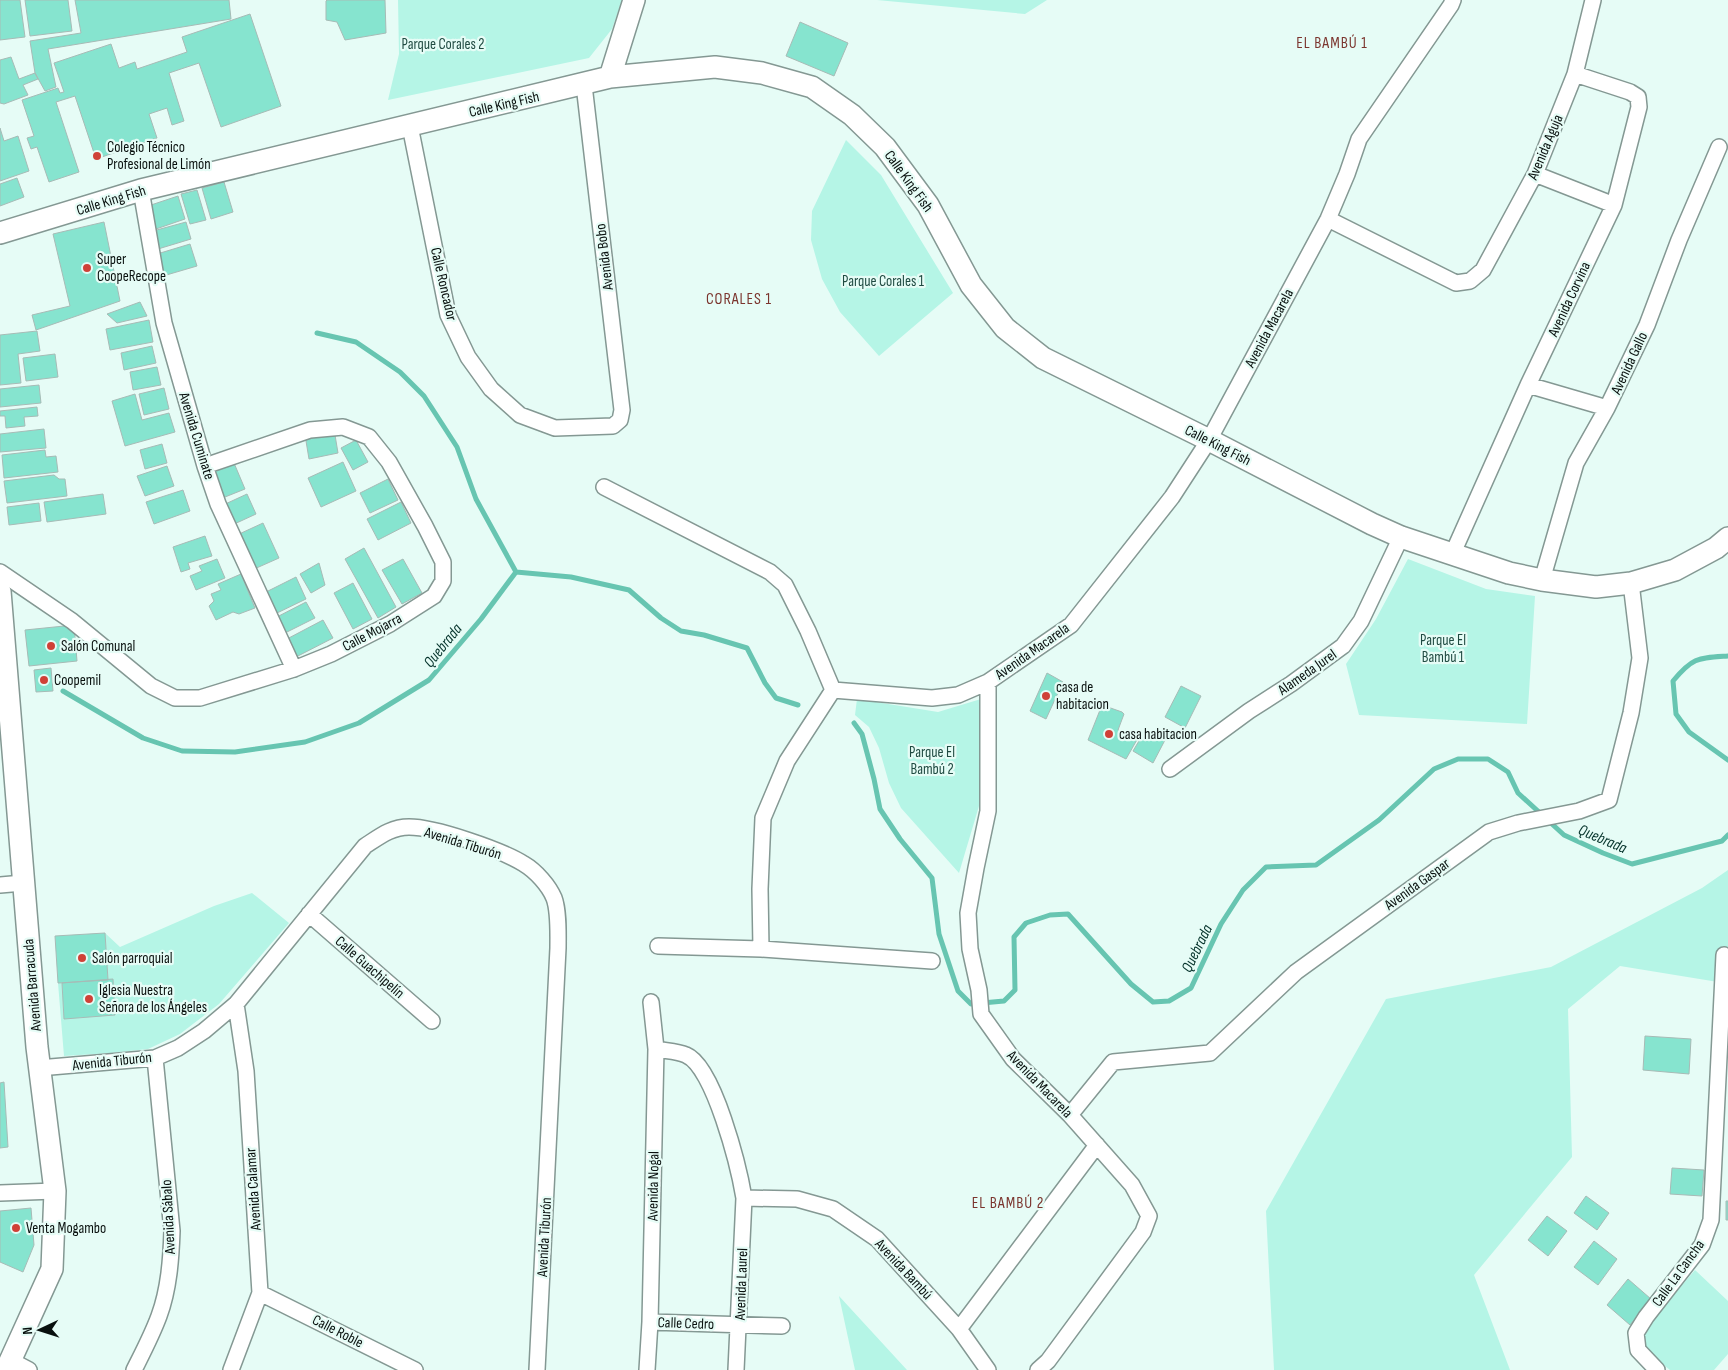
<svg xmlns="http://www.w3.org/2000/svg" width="1728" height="1370" viewBox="0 0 1728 1370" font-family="'Sofia Sans Condensed',sans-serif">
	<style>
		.green { fill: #b5f5e6 }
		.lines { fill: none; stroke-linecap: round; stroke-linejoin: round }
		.stream { stroke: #67c5b1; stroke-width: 5 }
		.building { fill: #86e4cf; stroke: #a7bbb6 }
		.street-casing { stroke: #849893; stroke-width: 18 }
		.secondary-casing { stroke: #849893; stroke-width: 24 }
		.street { stroke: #fff; stroke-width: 15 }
		.secondary { stroke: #fff; stroke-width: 21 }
		.poi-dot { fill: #cf4137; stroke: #e6fcf6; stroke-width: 2 }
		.labels { text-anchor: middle; stroke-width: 4.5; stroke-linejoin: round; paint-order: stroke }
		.park-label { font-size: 15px; fill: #204b42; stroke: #e6fcf6 }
		.street-label { font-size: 15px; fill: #09100e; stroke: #e6fcf6 }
		.poi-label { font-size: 15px; fill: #09100e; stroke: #e6fcf6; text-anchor: start }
		.neighbourhood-label { font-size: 16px; letter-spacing: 1px; fill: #7b342d; stroke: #e6fcf6 }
		.water-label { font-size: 16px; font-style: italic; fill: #06342c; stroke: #e6fcf6 }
	</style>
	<rect width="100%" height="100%" fill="#e6fcf6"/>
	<path class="green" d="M398,0H622L612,29L589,58L388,100L399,54Z
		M877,0H1047L1025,14Z
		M846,140L881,175L953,293L879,356L840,312L822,279L811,240L812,211Z
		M1408,559L1486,589L1535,596L1527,724L1359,715L1346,664L1376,619Z
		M857,699L938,712L981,699L979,806L959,873L901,808L889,783L879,748L869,727L855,715Z
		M1728,870V995L1718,982L1620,966L1568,1009L1572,1157L1474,1275L1510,1370H1274L1266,1211L1386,999L1551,967L1702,888Z
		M252,893L289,923L219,1004L180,1034L148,1049L111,1053L64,1056L58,983H62L64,1018L115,1015L113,980H108L105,933L120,947L214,906Z
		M1695,1270L1728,1301V1354L1714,1370H1670C1653,1355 1640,1352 1646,1327Z
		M839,1296L907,1370H855Z"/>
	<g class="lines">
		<path class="stream" d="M317,333L356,342L400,372L424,396L457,447L476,499L516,572
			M516,572L571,577L629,590L661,618L681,631L704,635L747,648L765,683L776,698L798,705
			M1728,656C1698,658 1693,657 1673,681L1676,714L1689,732L1728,760
			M63,691L143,738L182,751L235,752L305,742L359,723L429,680L481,619L516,572
			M854,723L862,734L874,779L880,809L900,839L932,878L939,934L958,991L971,1004L1004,1001L1015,990L1014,937L1026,923L1050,915L1068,914L1131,984L1153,1002L1169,1001L1191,988L1221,924L1243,890L1266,867L1316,865L1379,820L1434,769L1458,759H1488L1508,772L1518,793L1564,835L1603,853L1632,864L1722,841L1728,835"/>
	</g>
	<path class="building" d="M0,0H20L25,37L0,40Z
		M25,0H68L72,31L30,36Z
		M75,0H229L231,19L48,49L56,87L45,91L35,73L30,41L81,33Z
		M327,0H385L386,33L345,40L337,22L326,20V1Z
		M250,14L281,106L221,127L199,63L169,73L184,121L172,125L167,108L149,114L157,138L96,159L75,96L56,102L79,172L49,182L37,147L31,149L27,138L34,136L22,100L58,88L60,93L64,92L54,63L111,44L119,68L135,62L137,69L187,52L182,37Z
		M800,22L848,43L834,76L786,56Z
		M11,57L19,79L35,73L38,79L23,85L28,95L4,104L0,103V60Z
		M0,128L4,141L18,136L29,171L0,181Z
		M17,178L24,197L0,206V184Z
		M224,182L233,212L211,219L202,188Z
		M197,190L206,220L190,224L181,194Z
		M178,196L185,219L156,229L148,206Z
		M104,222L120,301L36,330L32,315L70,306L53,234Z
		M186,222L191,239L158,249L153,231Z
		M190,244L197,266L163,276L157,254Z
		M140,302L147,316L117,323L107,314Z
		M149,320L153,342L110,350L106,329Z
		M37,331L40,351L18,354L21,383L0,385V335Z
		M152,346L156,363L124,370L121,353Z
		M55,354L58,377L26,381L23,358Z
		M157,367L161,385L133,390L130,372Z
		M39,385L41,403L0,407V389Z
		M164,388L169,409L144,415L139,394Z
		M135,394L142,420L169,413L175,432L125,446L112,401Z
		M37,407L38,416L24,417L25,426L6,428L5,416H0V411Z
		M44,429L46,448L0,452V434Z
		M334,429L338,453L309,459L305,435Z
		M356,440L368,462L353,470L341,448Z
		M162,444L167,463L145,469L140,450Z
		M45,450L46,457L56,456L58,472L4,478L2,455Z
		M343,462L356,491L321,507L308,478Z
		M234,463L245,489L220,499L209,473Z
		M167,466L174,486L145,496L137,476Z
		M54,475L59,479H65L67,496L7,503L4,481Z
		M388,479L398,500L370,513L360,493Z
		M183,490L190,511L154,524L146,502Z
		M103,494L106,514L47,522L44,502Z
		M247,494L256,514L230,526L221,506Z
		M401,502L411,523L378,540L367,519Z
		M39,503L41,521L9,525L7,507Z
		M263,523L279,558L252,570L237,535Z
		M205,536L212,556L188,563L190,569L181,572L173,547Z
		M364,548L396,607L378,618L345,559Z
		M217,559L225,578L196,590L190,576L202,571L199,566Z
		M403,559L422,593L402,604L382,570Z
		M319,563L325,585L311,593L300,574Z
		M241,574L255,608L239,614L233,612L216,620L209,606L214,601L211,594L221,590L218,584Z
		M296,577L306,599L277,613L273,605L268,606L262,594Z
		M353,583L372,619L353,629L334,593Z
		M306,602L315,618L281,635L273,619Z
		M323,620L333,638L294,658L285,640Z
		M74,625L77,661L29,666L25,630Z
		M51,668L53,691L36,692L34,670Z
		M1047,673L1063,682L1046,719L1030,711Z
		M1181,686L1201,696L1185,728L1165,717Z
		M1102,705L1122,712L1124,714L1118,730L1138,738L1126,759L1088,740Z
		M1146,729L1165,740L1153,763L1133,751Z
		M105,933L108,980L58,983L55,936Z
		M113,979L115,1015L64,1019L62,983Z
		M1645,1036L1691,1039L1689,1074L1643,1070Z
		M4,1082L8,1147L0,1148V1083Z
		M1672,1168L1704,1170L1702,1196L1670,1194Z
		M1586,1196L1609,1213L1597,1230L1574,1213Z
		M1726,1201H1728V1220H1726Z
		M31,1208L34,1245L23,1272L0,1262V1211Z
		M1547,1216L1567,1231L1548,1256L1528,1240Z
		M1594,1241L1617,1259L1598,1285L1574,1267Z
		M1628,1279L1651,1299L1630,1325L1607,1305Z"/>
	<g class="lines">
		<g class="street-casing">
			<path id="street" d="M410,126L448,315L468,357L491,389L520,415L555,428L613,426L620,420L622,410L584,85
				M1535,174L1614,205
				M141,190L164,323L205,466L218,504L294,669
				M1328,219L1456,283L1470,281L1483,270L1535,174L1575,74L1593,0
				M1528,385L1607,408
				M604,487L770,572L785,585L808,631L833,690L932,698L958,695L988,682L1071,625L1172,497L1209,440L1328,219L1347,174L1359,139L1451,5L1453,0
				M1452,555L1528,385L1614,205L1639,107L1638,97L1630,92L1575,74
				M0,572L72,621L151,686L175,698H200L294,669L331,654L390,624L434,596L443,581V562L425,526L389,462L369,437L343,427L310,430L205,466
				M1542,580L1576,463L1607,408L1647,325L1679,240L1719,147
				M988,682V811L976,868L968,913L970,949L979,990L981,1014L1013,1059L1070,1115L1132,1185L1149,1216L1143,1232L1048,1361L1038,1370
				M1170,769L1249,711L1291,684L1343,646L1361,621L1401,537
				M0,885L23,883
				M309,914L432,1021
				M658,946L761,949L932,961
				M761,949L760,889L763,818L787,761L833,690
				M656,1049C665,1051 677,1051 686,1055C714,1066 739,1168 744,1198L797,1199L833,1209L877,1239L959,1329L988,1370
				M39,1068L155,1058L178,1048L204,1031L236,1004L365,846C379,837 391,827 409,827C435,827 502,850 524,864C536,871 549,886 554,898C559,911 558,934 558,948L537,1370
				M1070,1115L1113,1062L1210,1053L1296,972L1489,832L1518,823L1579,811L1609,800L1631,713L1640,658L1631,583
				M0,1193L55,1191
				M260,1293L415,1370
				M650,1322L782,1326
				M959,1329L1097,1145
				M10,1360L29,1370
				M134,1370C143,1352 152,1335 159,1316C169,1289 171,1259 172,1231L155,1058
				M231,1370L260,1293L246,1071L236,1004
				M647,1370L650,1322L656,1049L651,1002
				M736,1370L744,1198
				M1657,1370L1638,1350L1636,1333L1646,1317L1702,1245L1711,1220L1724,955"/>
		</g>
		<g class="secondary-casing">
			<path id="secondary" d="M610,77L634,0
				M0,233L141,190L610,77L715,67L762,73L812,87L852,115L885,147L928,205L971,285L1005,328L1043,358L1209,440L1372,524L1401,537L1509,573L1542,580L1596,587L1631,583L1675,570L1716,548L1728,538
				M0,591L37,1047L55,1191L52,1269L6,1370"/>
		</g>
		<use href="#street" class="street"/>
		<use href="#secondary" class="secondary"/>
	</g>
	<g class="poi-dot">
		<circle cx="97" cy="156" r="5"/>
		<circle cx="87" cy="268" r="5"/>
		<circle cx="51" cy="646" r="5"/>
		<circle cx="44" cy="680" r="5"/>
		<circle cx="1046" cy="696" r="5"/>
		<circle cx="1109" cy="734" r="5"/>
		<circle cx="82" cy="958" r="5"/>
		<circle cx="89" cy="999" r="5"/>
		<circle cx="16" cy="1228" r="5"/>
	</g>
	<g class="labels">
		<g class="park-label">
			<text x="443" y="49">Parque Corales 2</text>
			<text x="883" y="286">Parque Corales 1</text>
			<text x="1443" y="645">Parque El<tspan x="1443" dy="17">Bambú 1</tspan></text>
			<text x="932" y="757">Parque El<tspan x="932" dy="17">Bambú 2</tspan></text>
		</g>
		<g class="street-label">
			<text transform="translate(504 104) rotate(-13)" y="5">Calle King Fish</text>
			<text transform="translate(1545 147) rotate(-67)" y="5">Avenida Aguja</text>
			<text transform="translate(909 181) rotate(54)" y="5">Calle King Fish</text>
			<text transform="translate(111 200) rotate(-17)" y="5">Calle King Fish</text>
			<text transform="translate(604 257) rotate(-97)" y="5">Avenida Bobo</text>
			<text transform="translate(444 284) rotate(77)" y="5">Calle Roncador</text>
			<text transform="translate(1569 299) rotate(-65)" y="5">Avenida Corvina</text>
			<text transform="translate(1269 328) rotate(-62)" y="5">Avenida Macarela</text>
			<text transform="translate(1629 363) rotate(-65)" y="5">Avenida Gallo</text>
			<text transform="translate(197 436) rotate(73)" y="5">Avenida Cuminate</text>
			<text transform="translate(1218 445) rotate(27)" y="5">Calle King Fish</text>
			<text transform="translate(372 632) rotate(-28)" y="5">Calle Mojarra</text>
			<text transform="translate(1032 651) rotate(-35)" y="5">Avenida Macarela</text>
			<text transform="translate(1307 672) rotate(-35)" y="5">Alameda Jurel</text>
			<text transform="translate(463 843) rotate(17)" y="5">Avenida Tiburón</text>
			<text transform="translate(1417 884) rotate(-36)" y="5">Avenida Gaspar</text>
			<text transform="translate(370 967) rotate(41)" y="5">Calle Guachipelín</text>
			<text transform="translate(32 985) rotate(-95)" y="5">Avenida Barracuda</text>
			<text transform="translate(112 1061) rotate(-6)" y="5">Avenida Tiburón</text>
			<text transform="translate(1040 1084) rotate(46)" y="5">Avenida Macarela</text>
			<text transform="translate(653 1186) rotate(-89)" y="5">Avenida Nogal</text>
			<text transform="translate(253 1189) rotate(-94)" y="5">Avenida Calamar</text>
			<text transform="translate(168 1217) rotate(-93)" y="5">Avenida Sábalo</text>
			<text transform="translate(544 1237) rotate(-87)" y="5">Avenida Tiburón</text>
			<text transform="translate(904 1269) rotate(47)" y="5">Avenida Bambú</text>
			<text transform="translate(1678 1273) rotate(-54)" y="5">Calle La Cancha</text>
			<text transform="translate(741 1284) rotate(-88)" y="5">Avenida Laurel</text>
			<text transform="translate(686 1323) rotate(2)" y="5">Calle Cedro</text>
			<text transform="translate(338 1331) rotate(27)" y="5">Calle Roble</text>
		</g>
		<g class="poi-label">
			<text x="107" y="152">Colegio Técnico<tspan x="107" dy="17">Profesional de Limón</tspan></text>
			<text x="97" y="264">Super<tspan x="97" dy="17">CoopeRecope</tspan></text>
			<text x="61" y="651">Salón Comunal</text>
			<text x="54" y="685">Coopemil</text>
			<text x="1056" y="692">casa de<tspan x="1056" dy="17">habitacion</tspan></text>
			<text x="1119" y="739">casa habitacion</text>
			<text x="92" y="963">Salón parroquial</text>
			<text x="99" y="995">Iglesia Nuestra<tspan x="99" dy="17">Señora de los Ángeles</tspan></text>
			<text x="26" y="1233">Venta Mogambo</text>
		</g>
		<g class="neighbourhood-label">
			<text x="1332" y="48">EL BAMBÚ 1</text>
			<text x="739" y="304">CORALES 1</text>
			<text x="1008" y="1208">EL BAMBÚ 2</text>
		</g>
		<g class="water-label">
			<text transform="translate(442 645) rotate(-51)" y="6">Quebrada</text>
			<text transform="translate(1603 838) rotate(23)" y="6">Quebrada</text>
			<text transform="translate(1196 948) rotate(-64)" y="6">Quebrada</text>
		</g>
	</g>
	<g transform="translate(40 1330) rotate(266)" stroke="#e6fcf6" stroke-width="4" paint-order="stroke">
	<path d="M0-4L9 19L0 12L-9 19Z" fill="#09100e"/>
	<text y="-8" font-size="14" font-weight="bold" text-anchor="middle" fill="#09100e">N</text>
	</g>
</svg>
